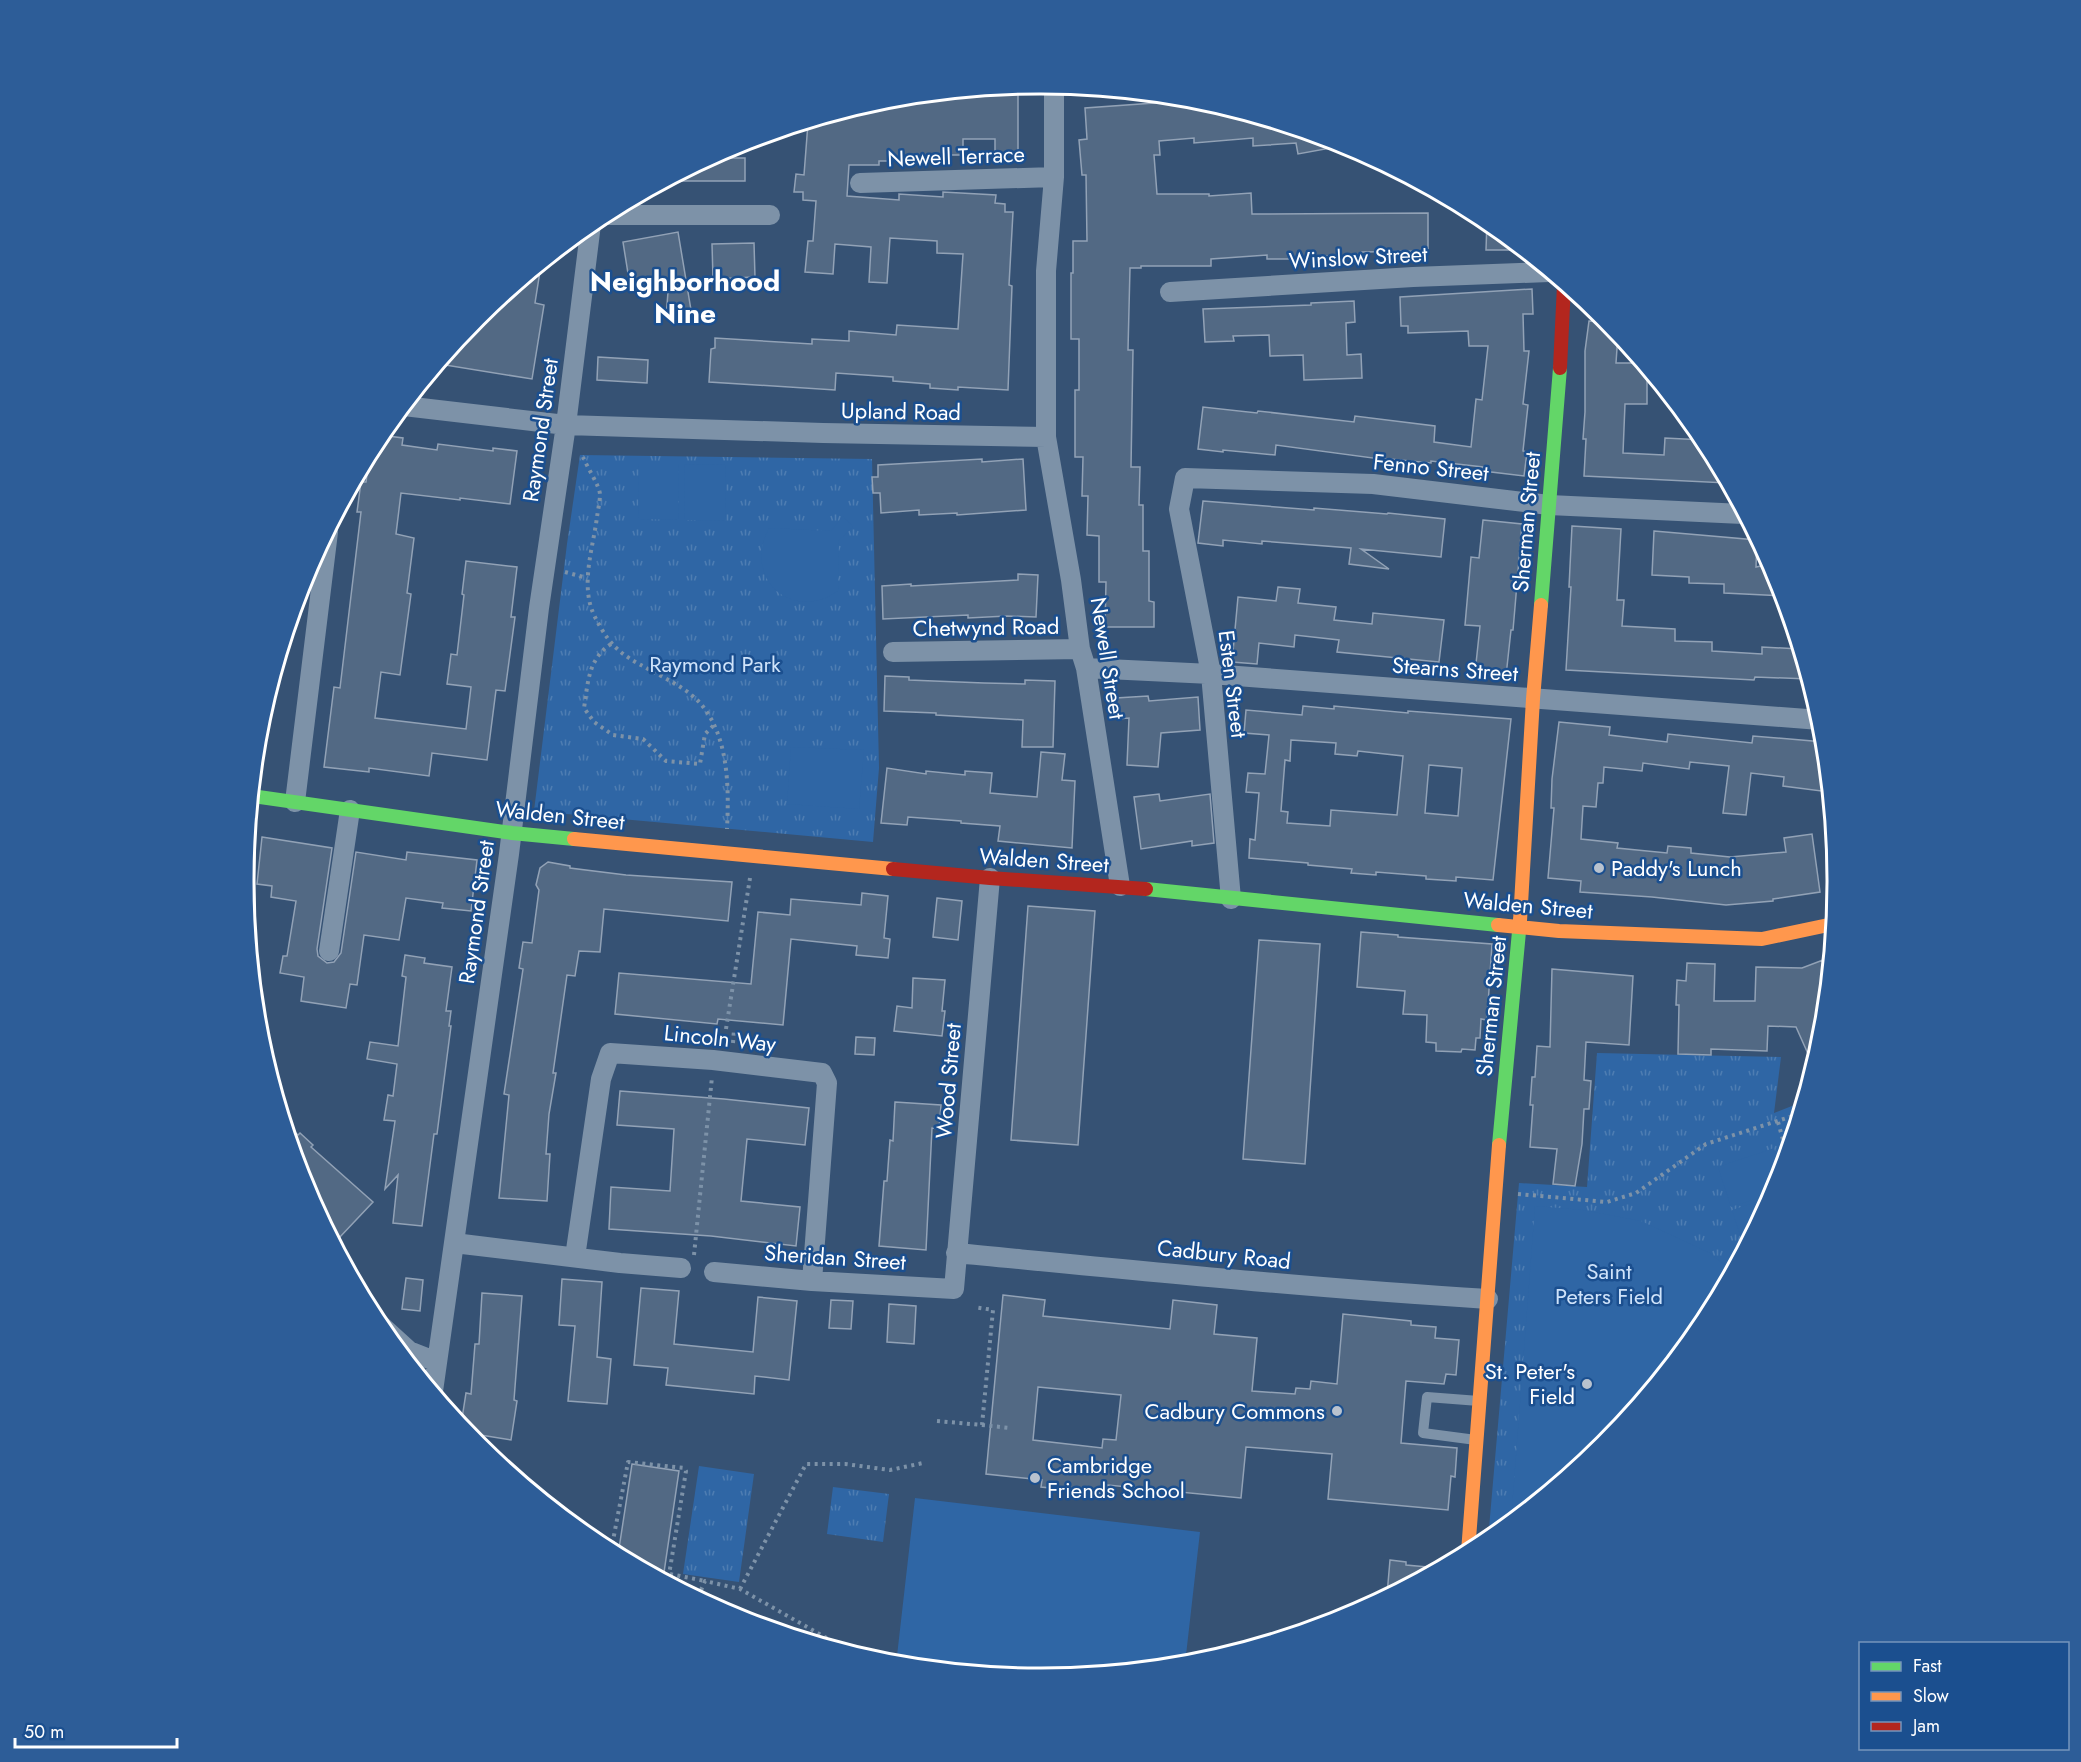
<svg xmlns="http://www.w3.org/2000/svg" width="2081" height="1762" viewBox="0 0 2081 1762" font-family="Jost,sans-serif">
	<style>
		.park { fill: url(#park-tufts) }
		.garden { fill: #2f66a5 }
		.building { fill: #526984; stroke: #92a2b6; stroke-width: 1.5; fill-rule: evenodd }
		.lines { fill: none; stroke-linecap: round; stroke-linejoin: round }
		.path { stroke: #7d92a8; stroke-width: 4; stroke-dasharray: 3 4.5; stroke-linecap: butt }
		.lane { stroke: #7d92a8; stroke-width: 10 }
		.street { stroke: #7d92a8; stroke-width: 20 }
		.fast { stroke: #63d668; stroke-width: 14 }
		.slow { stroke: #ff974d; stroke-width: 14 }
		.jam { stroke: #b3261e; stroke-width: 14 }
		.poi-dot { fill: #b9c2ce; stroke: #1b4f8f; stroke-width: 2 }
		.labels { text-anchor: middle; stroke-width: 5; stroke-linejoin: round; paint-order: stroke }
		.street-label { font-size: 22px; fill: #fff; stroke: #1b4f8f }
		.park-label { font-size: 22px; fill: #cfe3fa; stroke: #1b4f8f }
		.poi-label { font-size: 22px; fill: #fff; stroke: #1b4f8f; text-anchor: start }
		.district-label { font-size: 28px; font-weight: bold; fill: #fff; stroke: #1b4f8f }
		.rim { fill: none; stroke: #fff; stroke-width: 3 }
	</style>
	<defs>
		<pattern id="park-tufts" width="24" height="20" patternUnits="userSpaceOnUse" patternTransform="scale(1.5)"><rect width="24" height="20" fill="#2f66a5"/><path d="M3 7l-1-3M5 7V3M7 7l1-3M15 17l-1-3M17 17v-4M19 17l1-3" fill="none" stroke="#4e7db2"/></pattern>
	</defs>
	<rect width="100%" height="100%" fill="#365274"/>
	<path class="park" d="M580,455L872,459L879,768L873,842L534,811L567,544Z
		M1597,1053L1781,1057L1774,1113L1802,1102L1777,1186L1703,1324L1604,1445L1488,1540L1519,1183L1587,1187Z
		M699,1466L754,1474L739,1582L683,1574Z
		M833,1487L889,1494L883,1542L827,1534Z"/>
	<path class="garden" d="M639,464H679L678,520L638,519Z
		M685,464L726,465L725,521L684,520Z
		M843,516L853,527L839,540L838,591C792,623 742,578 769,528L831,531Z
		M791,747L864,750L859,809L787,804Z
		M1774,1148L1781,1171L1773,1193L1731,1207L1718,1167Z
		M1771,1197L1744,1247L1732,1210Z
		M1535,1206L1583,1210L1641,1221L1710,1253L1732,1271L1703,1324L1604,1445L1511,1521Z
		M915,1498L1200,1532L1185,1664L1065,1676L897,1656Z"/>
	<path class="building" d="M1018,86V155H995V139H963V155H935V161H879V165H849L847,196L899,200V194L943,197V192L996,195L995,203L1005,204V212H1013L1009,285L1012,286L1008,390L958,387V390L930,388V384L893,381V377L836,373L835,390L709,382L711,349L715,348V338L812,344V339L849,341V331L896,335L897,325L958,329L963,254L937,253V241L890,238L887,283L869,282L871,247L835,244L833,274L805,272L808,241H813L816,201L803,200V192H794L796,174L804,175L808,123L885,99Z
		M1168,97L1196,99L1347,145L1298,154L1296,143L1253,146V138L1194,143V138L1159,141L1160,155H1154L1157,194H1209V196L1251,193L1252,214L1428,213V251L1362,252V256H1307V259H1267V255L1211,259V266H1141V268H1130L1128,350H1133L1131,467H1140L1139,505H1143V551H1149V601L1154,602V627H1105L1106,582H1099V536L1087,535L1088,496H1082L1083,457H1075V390H1079V339H1071V273H1073V241H1087L1086,175H1082L1079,140L1087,139L1085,108L1168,102Z
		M711,158H745V181H667Z
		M1487,221L1503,234L1522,250H1486Z
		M678,232L692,316L666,318L669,279L630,286L623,242Z
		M754,243L755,277L713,279L712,244Z
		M541,265L535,303L544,305L532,379L439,364L477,317Z
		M1532,289L1533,314H1523L1524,351H1529L1523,404L1528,405L1523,451L1527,452L1524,476L1483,471V467L1431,461V463L1380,458V459L1276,445L1275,455L1223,450V452L1198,449L1203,407L1257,413L1258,411L1354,422L1355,416L1435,426L1434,442L1471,447L1476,399L1482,400L1488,346H1469L1468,331L1408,333V326H1401L1400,297Z
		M1354,301L1355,322L1346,323L1347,355L1361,354L1362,378L1304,380L1303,355L1270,356L1269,335L1233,336L1234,341L1205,342L1203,309L1311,305V303Z
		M1589,321L1608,322L1618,334L1616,363H1641L1647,369V404H1625L1623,453L1664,455L1665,438L1704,440L1727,483L1584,476L1586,439H1583L1585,412V351Z
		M598,357L648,360L647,383L597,380Z
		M380,435L403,438L402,445L437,450L438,444L493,451V448L517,451L510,504L460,498V500L401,493L396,534L414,538L407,593L411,594L400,675L381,672L375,718L466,729L471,687L447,684L451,654L457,655L464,595L462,594L466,561L517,567L511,617H515L505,691L496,690L487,760L432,753L429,776L369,768V772L324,767L334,687L340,688L361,512H357L361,482H366L370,453Z
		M982,459V462L1023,459L1026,510L957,515V513L919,515V510L881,513L880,493H873L872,477H878V465Z
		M1203,501L1314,510V508L1387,514L1388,513L1445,519L1441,557L1361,549L1389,569L1349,564L1351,548L1262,541V544L1223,540V546L1198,543Z
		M1483,520L1522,524L1515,607L1513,630H1511L1506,676L1475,673L1480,626L1465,625L1471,557L1479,558Z
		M1572,526L1621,529L1617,600H1624L1622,626L1675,629V641L1712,642V651L1762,654V647L1799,649L1808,679L1755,677L1754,680L1566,670L1571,587H1569Z
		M1654,531L1757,540L1756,567L1770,564L1777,576L1783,596L1724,593V584L1689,583V577L1652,575Z
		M1018,574L1038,575L1036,617L1007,616L968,618V615L883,619L882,586L911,584V586L1018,580Z
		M1278,587L1300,589L1298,603L1336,607L1334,620L1372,624L1373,613L1444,620L1439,662L1337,652L1339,640L1295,635L1294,647L1259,643L1257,664L1232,662L1238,597L1276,601Z
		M885,676L909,677V680L984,683L1025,684V680L1055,681L1053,747H1022L1023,720L936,715V713L884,711Z
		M1148,696L1149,701L1198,697L1200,730L1161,733L1158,767L1127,765L1129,718L1117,719L1116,698Z
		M1303,706L1334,709V706L1408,713V711L1511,719L1493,880L1456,877V881L1426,879V876L1376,872V875L1351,873L1352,869L1308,865V863L1249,858L1250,839L1255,840L1259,793L1246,792L1248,773L1265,774L1269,735L1244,733L1246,710L1302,715ZM1291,740L1336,743L1335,754L1357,756L1358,751L1403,756L1397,815L1331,810L1330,826L1287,823L1288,812L1281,811L1285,760L1290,761ZM1429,765L1462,768L1458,816L1425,813Z
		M1559,722L1610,727L1609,735L1667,742L1668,734L1752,743L1753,736L1824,742L1829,792L1783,786L1784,777L1751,773L1746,815L1723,813L1729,766L1690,762L1689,769L1643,763L1642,771L1604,767L1603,783H1598L1596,807L1583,806L1581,839L1618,843L1617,848L1667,853L1668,846L1691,848V853L1730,857L1786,852L1784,838L1812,834L1820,892L1773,899V901L1726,905L1652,897L1580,892L1581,881L1548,878L1554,808H1551L1552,779Z
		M1041,752L1065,754L1062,780L1075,781L1072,848L998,841L1000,826L961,823V821L908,817L907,825L881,823L887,768L926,774V771L965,775V771L992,773L990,793L1037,797Z
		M1159,794L1160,801L1210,794L1214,843L1192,846V841L1141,849L1134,797Z
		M262,837L332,848L317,949L318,956L327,963L334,962L341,953L356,852L406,860L407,852L477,860L471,911L442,908L443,903L406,898L399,940L364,935L357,985L350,984L346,1008L301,1001L304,977L280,973L283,956H287L296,901L271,897L272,886L257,884Z
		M548,862L570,866V868L626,875L732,882L728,921L604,909L600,952L579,951L575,976L567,975L553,1073H556L549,1114L546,1154H550L547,1201L499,1198L509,1095L504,1094L523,969L519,968L523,942L532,943L539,890L536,885L540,868Z
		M862,893L888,896L884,938L890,939L888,958L856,955L857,946L791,939L783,1025L718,1019L717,1024L615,1014L619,973L751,984L758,912L790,915L791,899L861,905Z
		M937,898L962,901L958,940L933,937Z
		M1028,906L1095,911L1078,1145L1011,1140Z
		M1361,932L1398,935V937L1492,944L1487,1020L1481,1019L1480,1038H1476L1475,1050L1462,1049L1461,1052L1436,1051V1043L1426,1042L1427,1015L1403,1014L1405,991L1357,987Z
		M1259,940L1320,944L1305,1164L1243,1159Z
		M405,955L425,958L424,963L452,967L446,1011H451L449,1026H451L437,1134H434L422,1226L393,1223L398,1175L385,1189L395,1121L384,1120L388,1095L393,1096L397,1064L367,1059L370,1042L398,1046L406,977L402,976Z
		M1823,960L1828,974L1822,1037L1813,1065L1796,1027L1768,1026L1767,1051L1711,1049V1055L1678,1054L1679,1005H1676L1677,980L1686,981L1687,963L1715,964L1714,1001H1755L1756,967L1802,968Z
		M1552,969L1633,976L1629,1045L1586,1042L1584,1080L1591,1081L1589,1109H1584L1582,1144L1575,1186L1553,1184L1557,1149L1530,1147L1533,1105H1530L1532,1077H1535L1537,1046L1550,1047Z
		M913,978L945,980L942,1011H945L942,1036L894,1031L897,1006L912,1008Z
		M856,1037L875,1038L874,1055L855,1054Z
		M620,1091L724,1099L809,1108L805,1145L747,1139L741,1201L800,1207L796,1246L711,1236L609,1229L611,1187L670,1191L674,1129L617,1125Z
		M895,1102L941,1105L939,1129L932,1128L926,1250L879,1246L884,1181H887L890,1140L893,1141Z
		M285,1123L298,1135L300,1133L313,1145L311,1147L373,1202L339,1238L325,1226L304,1186Z
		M406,1278L423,1280L420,1311L402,1309Z
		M562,1279L602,1282L597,1357L611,1359L607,1404L568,1401L575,1326L559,1325Z
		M641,1288L679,1291L674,1344L753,1352L758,1297L797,1301L789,1380L755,1376L754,1394L666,1385L668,1368L634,1365Z
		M482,1293L522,1296L514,1400L517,1401L511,1440L468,1433L461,1425L466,1393L471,1394L475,1344H479Z
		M1003,1295L1045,1300L1043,1316L1170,1329L1173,1300L1217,1305L1214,1334L1257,1338L1252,1391L1295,1394L1296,1388L1310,1389L1311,1381L1337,1384L1343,1314L1411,1321V1325L1436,1327L1435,1338L1459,1340L1456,1375L1446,1374L1444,1384L1406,1381L1401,1443L1457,1448L1455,1477L1451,1476L1448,1510L1328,1499L1332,1454L1246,1447L1241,1498L1108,1485V1494L1041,1487L1042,1480L986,1474ZM1038,1387L1121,1395L1116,1440L1103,1439L1102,1448L1033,1440Z
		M831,1300L853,1301L851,1329L829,1328Z
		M889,1304L916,1306L914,1344L887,1342Z
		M632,1464L679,1471L663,1579L618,1555Z
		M1390,1560L1406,1562V1565L1439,1568L1387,1595Z"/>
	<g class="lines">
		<path class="path" d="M583,457C587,467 599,485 600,494C600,501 598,510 597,517C593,548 580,585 594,615C613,654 627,657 663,677C676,684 690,692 700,703C729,736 729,788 727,829
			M565,572L587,578
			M611,644C588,659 588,683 584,708L594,722L613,735L643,739L666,761L700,764L705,734L714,725
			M726,1029L750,878
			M715,1040L716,1028
			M733,1043L734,1029
			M1778,1122L1787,1154
			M1518,1194L1607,1202L1636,1193L1706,1144L1799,1114
			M694,1255L712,1077
			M937,1421L982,1425L993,1310L974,1307
			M982,1425L1010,1428
			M611,1551L628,1462L684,1468L686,1471L668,1581
			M670,1574L705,1581
			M740,1589L806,1464H845L890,1470L923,1463
			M698,1597L705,1581L740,1589L853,1653"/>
		<path class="lane" d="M1476,1440L1423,1433L1427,1397L1479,1401"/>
		<path class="street" d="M1054,85V177L1046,271V437L1071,580L1080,649L1086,668L1120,886
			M860,183L1054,177
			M604,215H770
			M1170,292L1413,277L1549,272
			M404,406L566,425L823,433L1046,437
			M893,652L1080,649
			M1086,668L1211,674L1820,720
			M295,802L328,532
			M1231,899L1211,674L1179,509L1185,478L1373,484L1549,505L1743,514
			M329,951L350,810
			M454,1243L620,1263L681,1268
			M956,1253C1133,1270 1310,1288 1488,1299
			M575,1257L601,1079L610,1053L713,1060L822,1073L827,1083L812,1281
			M714,1272L812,1281L954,1289L990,878
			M376,1321L409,1351L437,1362
			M433,1391L509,854L539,608L566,425L591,224"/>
		<path class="fast" d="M1541,605L1560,368
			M252,796L512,833L574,839
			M1146,889L1498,925
			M1499,1145L1520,921"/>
		<path class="slow" d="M574,839L893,869
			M1520,921L1533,699L1541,605
			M1498,925L1559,931L1762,939L1833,924
			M1468,1552L1499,1145"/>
		<path class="jam" d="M1560,368L1564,285
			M893,869L990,878L1146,889"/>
	</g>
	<g class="poi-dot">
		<circle cx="1599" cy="868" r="6"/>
		<circle cx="1587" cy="1384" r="6"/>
		<circle cx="1337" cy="1411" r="6"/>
		<circle cx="1035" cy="1478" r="6"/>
	</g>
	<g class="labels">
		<g class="street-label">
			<text transform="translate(956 156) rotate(-2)" y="8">Newell Terrace</text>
			<text transform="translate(1358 257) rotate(-3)" y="8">Winslow Street</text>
			<text transform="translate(901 411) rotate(1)" y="8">Upland Road</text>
			<text transform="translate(540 430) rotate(-82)" y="8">Raymond Street</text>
			<text transform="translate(1431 467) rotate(6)" y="8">Fenno Street</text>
			<text transform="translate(1526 522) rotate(-85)" y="8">Sherman Street</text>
			<text transform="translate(986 627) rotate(-1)" y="8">Chetwynd Road</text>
			<text transform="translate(1108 658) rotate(81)" y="8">Newell Street</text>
			<text transform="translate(1455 669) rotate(4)" y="8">Stearns Street</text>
			<text transform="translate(1233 684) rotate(83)" y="8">Esten Street</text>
			<text transform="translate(560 815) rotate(6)" y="8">Walden Street</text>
			<text transform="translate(1044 860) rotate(4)" y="8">Walden Street</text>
			<text transform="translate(1528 905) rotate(5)" y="8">Walden Street</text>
			<text transform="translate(476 912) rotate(-82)" y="8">Raymond Street</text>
			<text transform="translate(1491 1006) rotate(-84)" y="8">Sherman Street</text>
			<text transform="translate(720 1038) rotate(6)" y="8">Lincoln Way</text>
			<text transform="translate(948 1081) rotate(-85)" y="8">Wood Street</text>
			<text transform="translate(1224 1254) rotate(6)" y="8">Cadbury Road</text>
			<text transform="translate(835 1257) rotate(4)" y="8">Sheridan Street</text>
		</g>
		<g class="park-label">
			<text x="715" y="672">Raymond Park</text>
			<text x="1609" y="1279">Saint<tspan x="1609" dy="25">Peters Field</tspan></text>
		</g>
		<g class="poi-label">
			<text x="1611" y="876">Paddy's Lunch</text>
			<text x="1575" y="1379" text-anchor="end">St. Peter's<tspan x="1575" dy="25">Field</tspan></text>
			<text x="1325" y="1419" text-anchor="end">Cadbury Commons</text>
			<text x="1047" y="1473">Cambridge<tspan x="1047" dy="25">Friends School</tspan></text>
		</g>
		<g class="district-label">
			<text x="685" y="291">Neighborhood<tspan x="685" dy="32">Nine</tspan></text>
		</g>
	</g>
	<path d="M0 0H2081V1762H0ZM1040 94H1041A786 786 0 0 1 1827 880V882A786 786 0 0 1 1041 1668H1040A786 786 0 0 1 254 882V880A786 786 0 0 1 1040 94Z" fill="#2d5d98" fill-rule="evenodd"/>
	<path class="rim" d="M1040 94H1041A786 786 0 0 1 1827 880V882A786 786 0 0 1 1041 1668H1040A786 786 0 0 1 254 882V880A786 786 0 0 1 1040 94Z"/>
	<rect x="1859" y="1642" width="210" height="108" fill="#1b4f8f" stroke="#7695bc" stroke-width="1.5"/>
	<rect x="1871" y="1662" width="30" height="9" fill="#63d668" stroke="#7695bc" stroke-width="1.5"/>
	<text x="1913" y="1672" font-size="18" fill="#ffffff">Fast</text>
	<rect x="1871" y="1692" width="30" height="9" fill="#ff974d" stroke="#7695bc" stroke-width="1.5"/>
	<text x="1913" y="1702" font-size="18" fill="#ffffff">Slow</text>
	<rect x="1871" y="1722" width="30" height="9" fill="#b3261e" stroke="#7695bc" stroke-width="1.5"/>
	<text x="1913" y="1732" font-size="18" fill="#ffffff">Jam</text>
	<path d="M15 1738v9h162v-9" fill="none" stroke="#ffffff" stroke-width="3"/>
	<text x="24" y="1738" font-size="18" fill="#ffffff" stroke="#1b4f8f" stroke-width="4.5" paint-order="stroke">50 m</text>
</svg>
